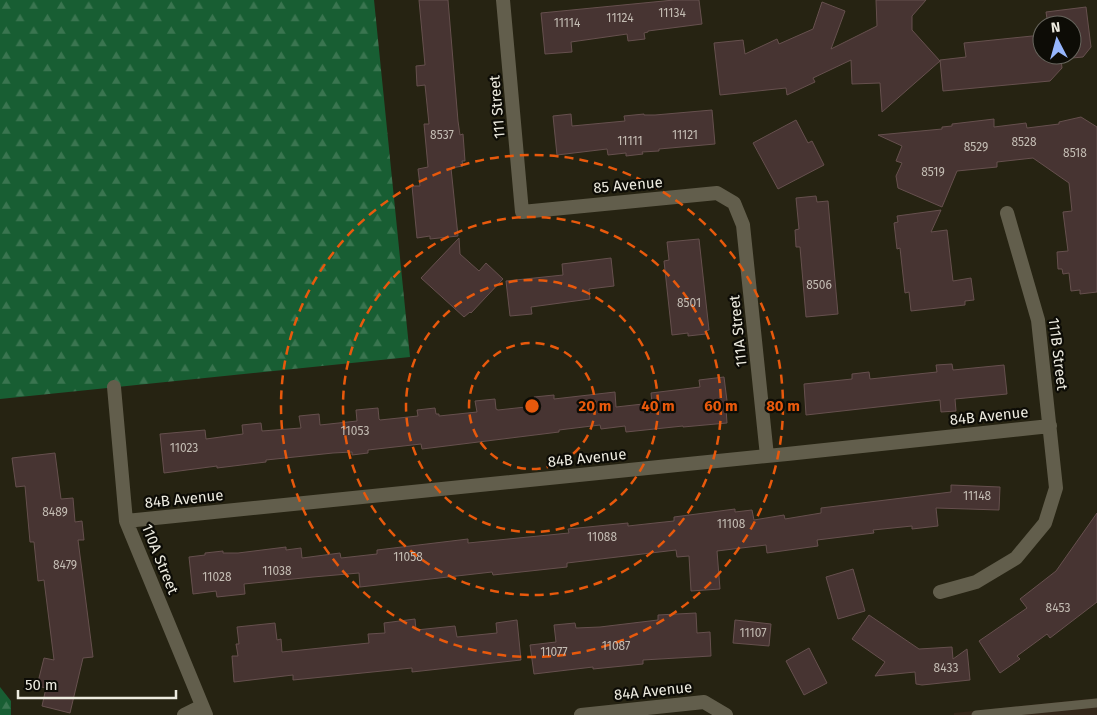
<svg xmlns="http://www.w3.org/2000/svg" width="1097" height="715" viewBox="0 0 1097 715" font-family="'Fira Sans',sans-serif">
	<style>
		.commercial { fill: #332719 }
		.forest { fill: url(#forest-firs) }
		.building { fill: #473432; stroke: #66504e }
		.lines { fill: none; stroke-linecap: round; stroke-linejoin: round }
		.service { stroke: #625e4c; stroke-width: 9 }
		.minor { stroke: #625e4c; stroke-width: 14 }
		.ring { fill: none; stroke: #e8590c; stroke-width: 2.5; stroke-dasharray: 9 6 }
		.labels { text-anchor: middle; stroke-width: 4.5; stroke-linejoin: round; paint-order: stroke }
		.number-label { font-size: 12px; fill: #c4bdb4 }
		.street-label { font-size: 15px; fill: #edebe0; stroke: #0d0c06 }
		.centre { fill: #e8590c; stroke: #0d0c06; stroke-width: 2.5 }
		.ring-label { font-size: 15px; text-anchor: middle; font-weight: bold; fill: #e8590c; stroke: #0d0c06; stroke-width: 4.5; stroke-linejoin: round; paint-order: stroke }
	</style>
	<defs>
		<pattern id="forest-firs" width="22" height="20" patternUnits="userSpaceOnUse" patternTransform="scale(1.25)"><rect width="22" height="20" fill="#185e33"/><path d="M5 1l3.5 6h-7zM16 11l3.5 6h-7z" fill="#3a7550"/></pattern>
	</defs>
	<rect width="100%" height="100%" fill="#262312"/>
	<path class="commercial" d="M1097,698V715H954V713Z"/>
	<path class="forest" d="M0,0H374L410,357L0,399Z
		M0,687L11,701V715H0Z"/>
	<path class="building" d="M419,0H448L458,121L460,135L463,134L465,161H462L463,166L451,168L458,236L430,239V236L417,238L412,186H420L418,169L428,167L424,124H429L425,85L417,86L416,66L425,65Z
		M674,0H699L702,24L648,31V32L644,33L645,39L628,41L627,34L571,42L572,52L545,54L541,13Z
		M876,0H926L912,16V30L940,61L882,112L880,83L852,84L851,60L813,78L815,82L787,95L786,88L720,95L714,43L743,40L745,54L777,39L779,44L813,29L822,2L845,11L831,49L877,26Z
		M1086,7L1091,47L1083,57L1061,59L1062,68L1050,81L943,91L940,60L966,57L964,43L1042,35V55H1072V25H1048L1046,12Z
		M712,110L715,144L659,149V151L642,152L643,154L626,156V153L608,155L607,149L557,155L553,116L571,114L572,126L625,121L624,116L644,114V115H655Z
		M1081,117L1097,127V292L1080,294V290L1071,291L1069,273L1063,274L1062,269H1058L1057,252L1068,251L1063,212L1072,211L1069,183L1033,158L997,162V167L957,171L942,207L898,188L896,176L902,163L896,161L902,146L878,135L942,129V127L952,126V124L994,119V127L1026,123L1027,128L1059,124V122Z
		M796,120L808,143L812,141L824,165L778,189L753,143Z
		M816,196L817,202L828,201L838,314L806,317L800,247H796L795,230L799,229L796,198Z
		M941,210L931,232L947,230L953,281L971,278L974,300L965,301V305L911,311L909,292L905,293L900,248L897,249L894,223L898,222L897,216Z
		M459,238L460,254L479,271L486,263L503,279L471,313L470,312L464,317L421,278Z
		M699,239L709,330L705,331L706,334L688,336V333L672,335L664,261L669,260L667,242Z
		M611,258L614,286L589,289L590,299L531,307L532,314L510,316L506,281L563,275L562,264Z
		M952,364L953,370L1004,365L1007,394L955,399L956,411L941,412L940,400L806,415L804,384L852,379V374L869,372L870,379L937,372L936,365Z
		M724,377L728,409H726L727,423L683,427V426L626,432L625,426L601,429L600,425L559,430V432L422,449L421,444L368,450V453L352,455V452L333,453L266,460V462L217,468V466L164,473L160,434L205,430L206,439L243,434L242,425L261,423L262,431L301,428L299,416L319,414L320,425L357,421L356,410L378,408L379,419L380,420L418,416L417,410L435,408L436,414H439V416L477,412L475,401L495,399L496,409L498,410L535,406L534,397L554,395V399L615,392L616,407L652,403L651,393L700,387L699,380Z
		M55,453L61,499L73,498L75,522L82,521L84,540H78L93,657L83,658L70,713L42,706L46,688L37,686L44,658L54,660L44,580L38,581L34,542H30L25,486L16,487L12,458Z
		M951,485L1000,487L999,510L936,508L938,526L912,529V526L873,530L874,533L817,540L818,546L767,553L766,545L717,551L720,589L691,591L689,556L677,557L676,550L567,563V567L493,575L492,572L360,587L359,573L313,577L244,584L245,594L217,597L216,591L193,594L189,557L205,555V553L223,551V553H238L286,547V550L301,548L302,558L340,553L341,558L377,554V550L468,539V543L569,533L568,529L628,523V526L655,523L674,521V517L735,509V512L752,510L754,520L784,515L785,519L821,513V508L951,492Z
		M1097,513V602L1050,638L1047,634L1017,656L1020,659L1000,673L979,641L1027,608L1020,599L1056,571Z
		M853,569L865,611L838,619L826,577Z
		M696,613L697,633L710,632L711,656L643,660V664L593,669V667L534,674L530,645L556,642L554,625L575,623L576,628L600,627L658,620V615Z
		M869,615L919,649L952,647L953,659L967,649L970,680L922,685L916,684L915,672L875,676L885,662L852,639Z
		M415,619L416,630L455,626L457,637L497,633L496,623L517,620L521,660L412,672V668L293,680V675L234,682L232,656H238L236,644H239L237,627L275,623L277,640L281,639L282,652L369,643L368,634L385,633L384,623Z
		M735,620L771,624L769,646L733,643Z
		M809,648L827,683L804,695L786,661Z"/>
	<g class="lines">
		<path class="service" d="M976,715L1097,703"/>
		<path class="minor" d="M503,0L522,212L717,193L734,203L743,225L767,456
			M114,387L126,521L206,715
			M126,521L787,454L1050,426
			M940,592L976,582L1016,558L1045,523L1056,488L1038,320L1007,213
			M184,715L202,706
			M581,715L704,702L726,715"/>
	</g>
	<g class="ring">
		<circle cx="532" cy="406" r="63"/>
		<circle cx="532" cy="406" r="126"/>
		<circle cx="532" cy="406" r="189"/>
		<circle cx="532" cy="406" r="251"/>
	</g>
	<g class="labels">
		<g class="number-label">
			<text x="672" y="17">11134</text>
			<text x="620" y="22">11124</text>
			<text x="567" y="27">11114</text>
			<text x="442" y="139">8537</text>
			<text x="685" y="139">11121</text>
			<text x="630" y="145">11111</text>
			<text x="1024" y="146">8528</text>
			<text x="976" y="151">8529</text>
			<text x="1075" y="157">8518</text>
			<text x="933" y="176">8519</text>
			<text x="819" y="289">8506</text>
			<text x="689" y="307">8501</text>
			<text x="355" y="435">11053</text>
			<text x="184" y="452">11023</text>
			<text x="977" y="500">11148</text>
			<text x="55" y="516">8489</text>
			<text x="731" y="528">11108</text>
			<text x="602" y="541">11088</text>
			<text x="408" y="561">11058</text>
			<text x="65" y="569">8479</text>
			<text x="277" y="575">11038</text>
			<text x="217" y="581">11028</text>
			<text x="1058" y="612">8453</text>
			<text x="753" y="637">11107</text>
			<text x="616" y="650">11087</text>
			<text x="554" y="656">11077</text>
			<text x="946" y="672">8433</text>
		</g>
		<g class="street-label">
			<text transform="translate(497 107) rotate(-95)" y="5">111 Street</text>
			<text transform="translate(628 185) rotate(-5)" y="5">85 Avenue</text>
			<text transform="translate(738 331) rotate(-96)" y="5">111A Street</text>
			<text transform="translate(1058 354) rotate(83)" y="5">111B Street</text>
			<text transform="translate(989 416) rotate(-6)" y="5">84B Avenue</text>
			<text transform="translate(587 458) rotate(-6)" y="5">84B Avenue</text>
			<text transform="translate(184 499) rotate(-6)" y="5">84B Avenue</text>
			<text transform="translate(160 559) rotate(68)" y="5">110A Street</text>
			<text transform="translate(653 691) rotate(-6)" y="5">84A Avenue</text>
		</g>
	</g>
	<circle cx="532" cy="406" r="8" class="centre"/>
	<g class="ring-label">
		<text x="595" y="411">20 m</text>
		<text x="658" y="411">40 m</text>
		<text x="721" y="411">60 m</text>
		<text x="783" y="411">80 m</text>
	</g>
	<g transform="translate(1057 40) rotate(354)"><circle r="24" fill="#0d0c06" stroke="#67655d"/>
	<path d="M0-4L9 19L0 12L-9 19Z" fill="#96b6fd"/>
	<text y="-8" font-size="14" font-weight="bold" text-anchor="middle" fill="#edebe0">N</text>
	</g>
	<path d="M18 690v8h158v-8" fill="none" stroke="#edebe0" stroke-width="2.5"/>
	<text x="25" y="690" font-size="15" fill="#edebe0" stroke="#0d0c06" stroke-width="4" paint-order="stroke">50 m</text>
</svg>
